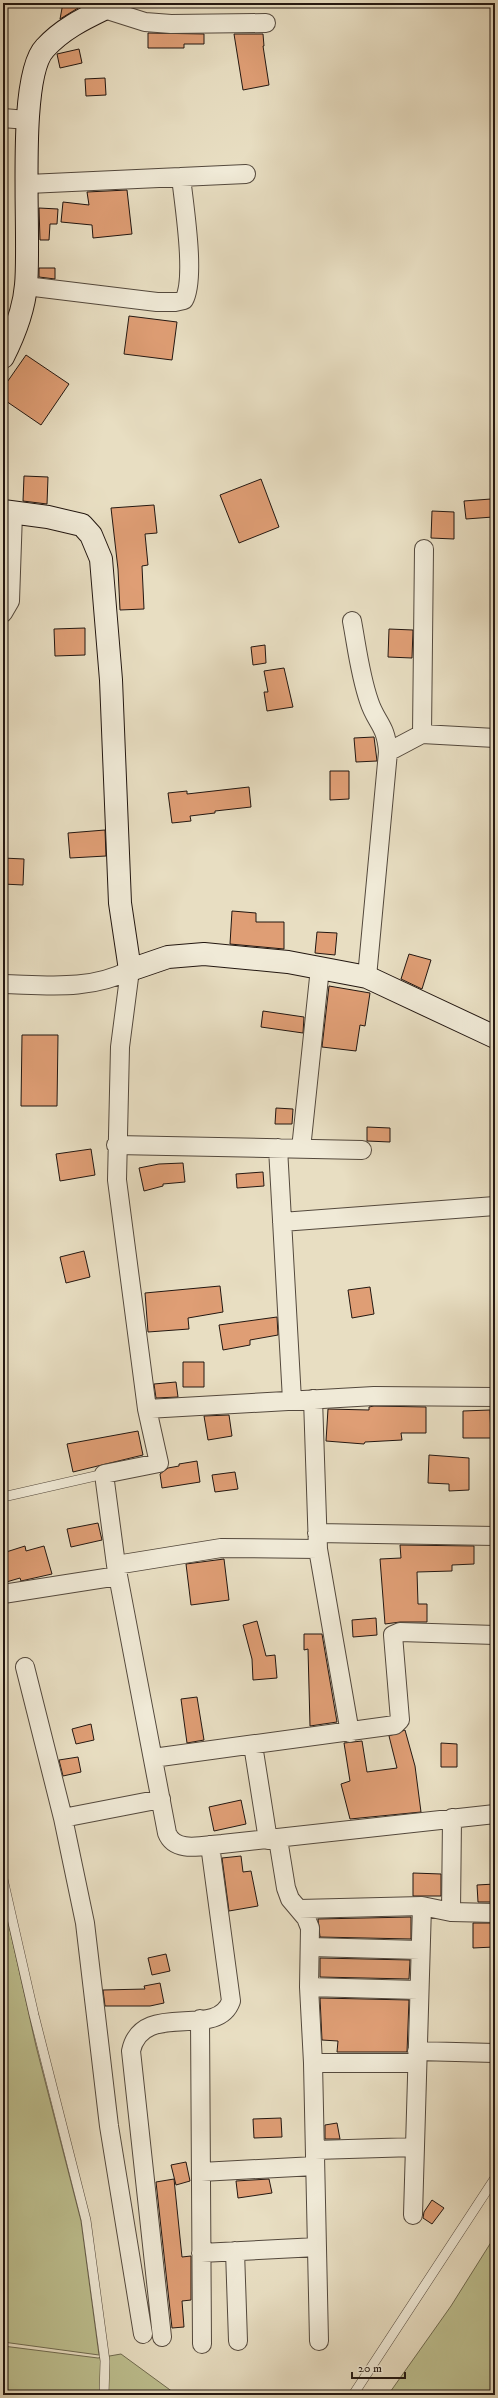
<svg xmlns="http://www.w3.org/2000/svg" width="498" height="2398" viewBox="0 0 498 2398" font-family="'IM FELL DW Pica',serif">
	<style>
		.green { fill: #bdbf8f; stroke: #706b50 }
		.building { fill: #df9e75; stroke: #231711 }
		.lines { fill: none; stroke-linecap: round; stroke-linejoin: round }
		.lane-casing { stroke: #54493d; stroke-width: 10 }
		.street-casing { stroke: #54493d; stroke-width: 20 }
		.secondary-casing { stroke: #231711; stroke-width: 24 }
		.lane { stroke: #f0ead7; stroke-width: 9 }
		.street { stroke: #f0ead7; stroke-width: 18 }
		.secondary { stroke: #f0ead7; stroke-width: 22 }
	</style>
	<rect width="100%" height="100%" fill="#e8dec2"/>
	<filter id="stains"><feTurbulence type="fractalNoise" baseFrequency=".005" numOctaves="4"/><feColorMatrix values="0 0 0 0 .2 0 0 0 0 .09 0 0 0 0 .02 0 0 0 .5 -.17"/></filter>
	<radialGradient id="worn" r=".72"><stop offset=".6" stop-color="#630" stop-opacity="0"/><stop offset="1" stop-color="#630" stop-opacity=".3"/></radialGradient>
	<path class="green" d="M3,1899L36,2046L81,2221L99,2355L3,2342Z
		M495,2236V2395H388L451,2306Z
		M3,2346L98,2358L121,2354L177,2395H3Z"/>
	<path class="building" d="M63,3H79L78,8L60,19Z
		M148,33L204,34V44H184V48H148Z
		M234,34H263L264,46H263L269,85L243,90Z
		M79,49L82,63L60,68L57,54Z
		M105,78L106,95L86,96L85,79Z
		M127,190L132,234L93,238L92,225L61,222L63,202L89,205L87,192Z
		M39,208L58,209L57,224H50L49,240H40Z
		M39,268H55V279L39,277Z
		M129,316L177,322L172,360L124,354Z
		M26,355L69,384L41,425L3,399V388Z
		M24,476L48,477L47,504L23,501Z
		M261,479L279,527L239,543L220,495Z
		M491,499L493,517L466,519L464,501Z
		M154,505L157,533L145,534L148,565L142,566L144,609L120,610L118,569L111,508Z
		M432,511L454,512V539L431,538Z
		M85,628V655L55,656L54,629Z
		M389,629L413,630L412,658L388,657Z
		M265,645L266,663L253,665L251,647Z
		M284,668L293,707L267,711L264,692H268L264,671Z
		M374,737L377,761L356,762L354,738Z
		M330,771H349V799L330,800Z
		M249,787L251,807L215,811V813L190,816L191,821L172,823L168,793L187,791V794Z
		M105,830L106,856L70,858L68,833Z
		M3,858L24,859L23,885L3,884Z
		M232,911L256,913V922H284V949L230,944Z
		M317,932L337,933L335,955L315,953Z
		M409,954L431,960L422,989L401,979Z
		M329,986L370,993L365,1026L360,1025L356,1051L322,1047Z
		M263,1011L304,1017L303,1033L261,1027Z
		M22,1035H58L57,1106H21Z
		M276,1108L293,1109L292,1124H275Z
		M367,1127L390,1128V1142L367,1141Z
		M91,1149L95,1175L60,1181L56,1154Z
		M183,1163L185,1182L163,1184V1186L144,1191L139,1168L159,1164Z
		M263,1172L264,1186L237,1188L236,1174Z
		M84,1251L90,1277L66,1283L60,1257Z
		M220,1286L223,1312L188,1318L189,1329L148,1332L145,1293Z
		M370,1287L374,1314L352,1318L348,1290Z
		M277,1317L278,1335L250,1340V1345L223,1350L219,1325Z
		M183,1362H204V1387H183Z
		M176,1382L178,1397L156,1398L154,1384Z
		M374,1406L426,1407V1433H401L402,1440L365,1442L364,1444L326,1441L328,1409L369,1410V1407Z
		M490,1410L491,1438H463V1411Z
		M229,1415L232,1436L208,1440L204,1416Z
		M138,1431L143,1455L73,1472L67,1444Z
		M429,1455L469,1458V1490L449,1491V1484L428,1483Z
		M197,1461L200,1482L162,1488L160,1474L168,1468L179,1466V1464Z
		M235,1472L238,1489L215,1492L212,1475Z
		M98,1523L102,1540L71,1547L67,1529Z
		M400,1545L474,1546V1564L452,1565V1571L417,1572L418,1604H427V1622H400L385,1624L380,1559L401,1558Z
		M25,1546L26,1551L44,1546L52,1574L21,1581L20,1578L3,1583V1553Z
		M224,1559L229,1600L191,1605L186,1564Z
		M376,1618L377,1635L353,1637L352,1620Z
		M257,1621L266,1656L275,1655L277,1678L253,1680L252,1659L243,1625Z
		M304,1634H322L337,1722L310,1726L308,1649L304,1650Z
		M197,1697L204,1740L187,1743L181,1699Z
		M91,1724L94,1740L76,1744L72,1729Z
		M405,1730L415,1766L421,1812L350,1819L341,1784L350,1781L344,1743L362,1741L367,1772L397,1768L389,1736Z
		M441,1743L457,1744V1767H441Z
		M78,1757L81,1772L63,1776L59,1760Z
		M241,1800L246,1824L214,1831L209,1807Z
		M241,1856L243,1872L251,1871L258,1906L229,1911L222,1858Z
		M413,1873L441,1874V1896H413Z
		M495,1884V1902H478L477,1885Z
		M411,1917V1939L320,1937L318,1919Z
		M473,1923H495L494,1947L473,1948Z
		M166,1954L170,1971L152,1975L148,1958Z
		M320,1958L410,1960L409,1979L320,1977Z
		M160,1983L164,2003L150,2006H105L103,1990L145,1989L144,1986Z
		M320,1998L409,2000L407,2052H337L338,2041L322,2040Z
		M281,2118L282,2137L254,2138L253,2119Z
		M337,2123L340,2139H325V2125Z
		M186,2162L190,2181L176,2185L171,2165Z
		M174,2179L182,2257L191,2256V2300L182,2301L184,2327L172,2328L156,2182Z
		M269,2179L272,2193L238,2198L236,2181Z
		M432,2200L444,2208L432,2224L423,2218L424,2212Z"/>
	<g class="lines">
		<g class="lane-casing">
			<path id="lane" d="M3,1497L104,1474
				M3,1879L34,2015L86,2220L105,2361L104,2395
				M353,2395L495,2178"/>
		</g>
		<g class="street-casing">
			<path id="street" d="M104,9L145,22L171,24L266,23
				M3,118L27,120
				M28,184L246,174
				M26,286L157,302H175L184,300C196,278 184,205 181,177
				M3,613L10,601L13,513
				M352,621C357,648 360,675 369,701C376,723 386,724 388,752L367,977
				M422,734L424,549
				M388,752L422,734L495,738
				M130,970L120,1047L117,1180L147,1409
				M3,984C46,985 90,991 130,970
				M116,1145L362,1150
				M278,1148L292,1400
				M301,1149L320,968
				M282,1222L495,1206
				M313,1399L318,1549L221,1548L116,1565L104,1474L159,1463L147,1409L374,1396L495,1397
				M317,1533L495,1536
				M318,1549L350,1733
				M116,1565L167,1833C175,1854 204,1845 222,1844L495,1814
				M3,1594L118,1576
				M25,1667L63,1818L85,1923L109,2126L143,2334
				M253,1745L268,1840
				M153,1758L395,1725L400,1720L393,1635L400,1632L495,1635
				M63,1818L161,1799
				M278,1839L286,1888L290,1899L306,1918L310,1928L309,1987L313,2063L319,2341
				M299,1909L422,1906L451,1912L495,1913
				M451,1912L452,1818
				M311,1947L420,1950
				M309,1987L418,1990
				M200,2019L202,2344
				M417,2051L495,2053
				M313,2063H417
				M315,2150L415,2147
				M201,2172L315,2166
				M413,2215L422,1906
				M235,2251L238,2341
				M201,2253L317,2247
				M162,2337L131,2051C142,1999 217,2041 231,2001L210,1845"/>
		</g>
		<g class="secondary-casing">
			<path id="secondary" d="M3,357C14,335 24,310 26,285C31,237 16,78 45,48C65,26 90,16 116,3
				M3,511L48,517L82,525L91,535L101,559L111,680L120,903L130,970L168,957L204,954L288,962L367,977L495,1037"/>
		</g>
		<use href="#lane" class="lane"/>
		<use href="#street" class="street"/>
		<use href="#secondary" class="secondary"/>
	</g>
	<rect width="498" height="2398" fill="none" stroke="#e8dec2" stroke-width="16"/>
	<rect x="4" y="4" width="490" height="2390" fill="none" stroke="#231711" stroke-width="2"/>
	<rect x="8" y="8" width="482" height="2382" fill="none" stroke="#231711"/>
	<path d="M352 2372v6h53v-6" fill="none" stroke="#231711" stroke-width="2"/>
	<text x="358" y="2372" font-size="12" fill="#231711" stroke="#f0ead7" stroke-width="3" paint-order="stroke">20 m</text>
	<rect width="100%" height="100%" filter="url(#stains)"/>
	<rect width="100%" height="100%" fill="url(#worn)"/>
</svg>
